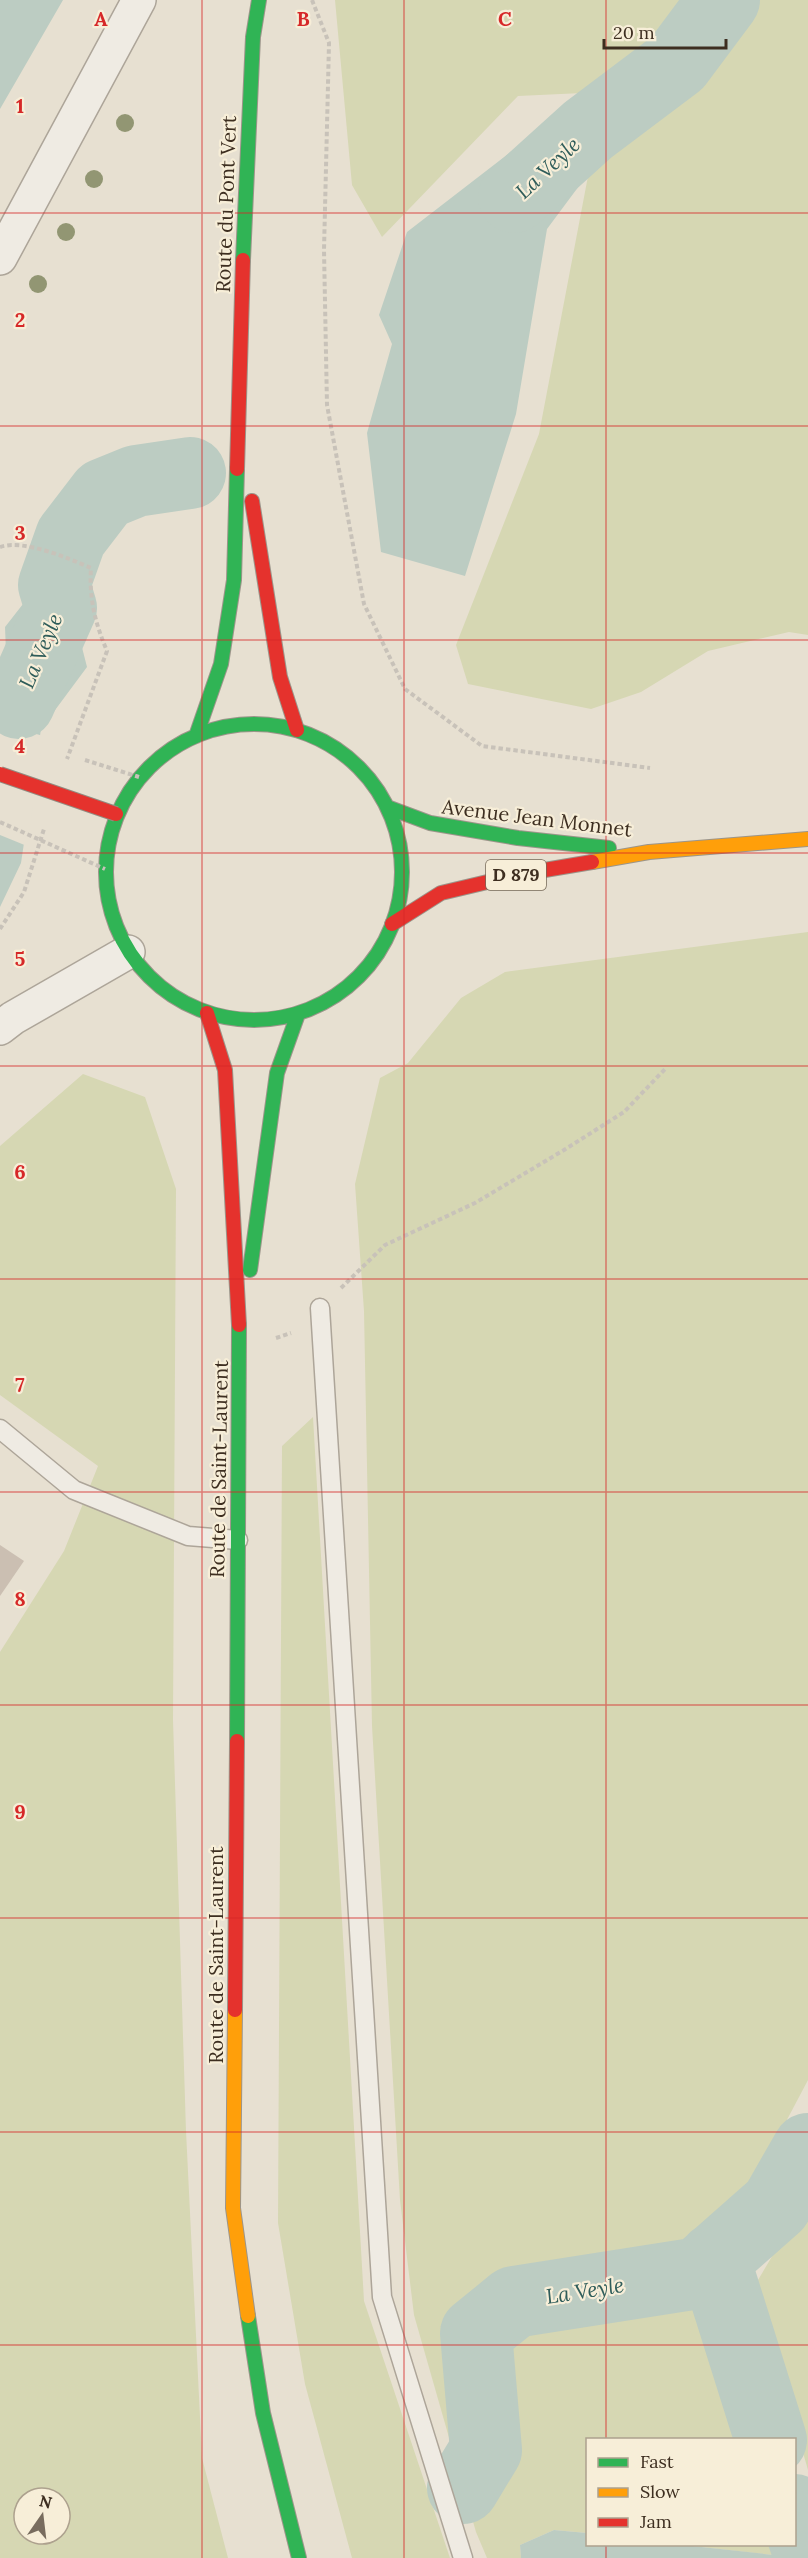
<svg xmlns="http://www.w3.org/2000/svg" width="808" height="2558" viewBox="0 0 808 2558" font-family="Lora,serif">
	<style>
		.green { fill: #d6d7b3; fill-rule: evenodd }
		.water { fill: #bcccc2 }
		.pier { fill: #e7e0d1 }
		.lines { fill: none; stroke-linecap: round; stroke-linejoin: round }
		.river { stroke: #bcccc2; stroke-width: 72 }
		.building { fill: #cbbfb2 }
		.lane-casing { stroke: #ada599; stroke-width: 21 }
		.street-casing { stroke: #ada599; stroke-width: 36 }
		.fast-casing { stroke: #9c958a; stroke-width: 16 }
		.slow-casing { stroke: #9c958a; stroke-width: 16 }
		.jam-casing { stroke: #9c958a; stroke-width: 16 }
		.path { stroke: #c8c2b9; stroke-width: 4; stroke-dasharray: 4.5 3; stroke-linecap: butt }
		.lane { stroke: #efebe3; stroke-width: 18 }
		.street { stroke: #efebe3; stroke-width: 33 }
		.fast { stroke: #30b455; stroke-width: 14 }
		.slow { stroke: #ff9f0a; stroke-width: 14 }
		.jam { stroke: #e5322d; stroke-width: 14 }
		.jam-bridge-casing { stroke: #928b80; stroke-width: 16; stroke-linecap: butt }
		.path-bridge { stroke: #c8c2b9; stroke-width: 4; stroke-dasharray: 4.5 3; stroke-linecap: butt }
		.jam-bridge { stroke: #e5322d; stroke-width: 14 }
		.tree { fill: #929673 }
		.grid { fill: none; stroke: #d62828; stroke-width: 1.5; stroke-opacity: 0.55 }
		.labels { text-anchor: middle; stroke-width: 4.5; stroke-linejoin: round; paint-order: stroke }
		.shield { fill: #f7eed8; stroke: #756857; stroke-width: 1.5 }
		.shield-label { font-size: 18px; font-weight: bold; fill: #3d2e20 }
		.street-label { font-size: 20px; fill: #3d2e20; stroke: #f7eed8 }
		.water-label { font-size: 21px; font-style: italic; fill: #2f5d5a; stroke: #f7eed8 }
		.grid-label { font-size: 20px; text-anchor: middle; font-weight: bold; fill: #d62828; stroke: #f7eed8; stroke-width: 4.5; stroke-linejoin: round; paint-order: stroke }
	</style>
	<rect width="100%" height="100%" fill="#e7e0d1"/>
	<path class="green" d="M335,0H808V635L789,632L708,651L641,692L591,709L468,684L456,645L539,434L604,92L518,96L382,237L352,185Z
		M808,932V2080L753,2184L689,2242L696,2305L742,2439L588,2440L587,2533L554,2530L520,2545L521,2558H487L476,2532L414,2315L400,2200L372,1726L364,1311L355,1184L380,1078L408,1063L461,998L505,972Z
		M83,1074L145,1097L176,1189L173,1720L186,2131L202,2458L228,2558H0V1652L64,1551L98,1466L0,1395V1146ZM24,2498H60V2534H24Z
		M313,1417L364,2301L450,2558H352L305,2384L278,2223L282,1446Z
		M808,2196V2470L755,2285Z
		M683,2545H778L782,2556Z"/>
	<path class="water" d="M0,0H63L0,109Z
		M570,106L605,151L547,229L516,414L465,576L381,552L367,433L392,344L379,315L407,232Z
		M23,604L74,616L87,667L41,729L21,863L0,907V689L7,677L5,627Z
		M554,2530L587,2533L588,2544L683,2545L802,2558H521L520,2545Z"/>
	<path class="pier" d="M0,723L43,736L27,846L0,835Z"/>
	<g class="lines">
		<path class="river" d="M514,197L588,130L677,63L724,0
			M19,703L61,608L54,585L71,537L104,494L136,481L190,473
			M714,2259L771,2440
			M463,2488L486,2450L476,2333L514,2302L699,2273L776,2205L808,2149
			M794,2510L808,2550"/>
	</g>
	<path class="building" d="M0,1545L24,1561L0,1596Z"/>
	<g class="lines">
		<g class="lane-casing">
			<path id="lane" d="M320,1308L382,2297L463,2558
				M0,1429L74,1490L188,1536L238,1540"/>
		</g>
		<g class="street-casing">
			<path id="street" d="M0,258L139,0
				M0,1028L13,1018L128,952"/>
		</g>
		<g class="fast-casing">
			<path id="fast" d="M243,260L253,37L259,0
				M106 872a148 148 0 1 1 296 0a148 148 0 1 1-296 0Z
				M196,736L221,664L234,580L237,469
				M387,807L430,823L518,838L609,848
				M250,1270L277,1073L298,1014
				M237,1741L239,1325
				M248,2316L263,2413L299,2558"/>
		</g>
		<g class="slow-casing">
			<path id="slow" d="M592,862L649,852L808,839
				M235,2010L233,2208L248,2316"/>
		</g>
		<g class="jam-casing">
			<path id="jam" d="M237,469L243,260
				M252,501L280,677L297,730
				M392,924L441,893L521,874L592,862
				M207,1013L225,1070L239,1325
				M235,2010L237,1741"/>
		</g>
		<path class="path" d="M312,0L329,43L324,250L327,405L364,604L405,689L482,746L650,768
			M0,547C24,539 68,558 91,568C89,598 95,623 107,651L67,759
			M0,929L24,892L44,829
			M341,1288L385,1245L475,1203L564,1150L624,1112L666,1068
			M276,1338L291,1333"/>
		<use href="#lane" class="lane"/>
		<use href="#street" class="street"/>
		<use href="#fast" class="fast"/>
		<use href="#slow" class="slow"/>
		<use href="#jam" class="jam"/>
		<g class="jam-bridge-casing">
			<path id="jam-bridge" d="M0,774L116,814"/>
		</g>
		<path class="path-bridge" d="M85,760L139,777
			M0,822L105,869"/>
		<use href="#jam-bridge" class="jam-bridge"/>
	</g>
	<g class="tree">
		<circle cx="125" cy="123" r="9"/>
		<circle cx="94" cy="179" r="9"/>
		<circle cx="66" cy="232" r="9"/>
		<circle cx="38" cy="284" r="9"/>
	</g>
	<path class="grid" d="M202,0V2558M404,0V2558M606,0V2440M0,213H808M0,426H808M0,640H808M0,853H808M0,1066H808M0,1279H808M0,1492H808M0,1705H808M0,1918H808M0,2132H808M0,2345H808M606,2544V2558"/>
	<g class="labels">
		<rect class="shield" x="486" y="860" width="60" height="30" rx="4.5"/>
		<g class="shield-label">
			<text x="516" y="881">D 879</text>
		</g>
		<g class="street-label">
			<text transform="translate(226 204) rotate(-88)" y="7">Route du Pont Vert</text>
			<text transform="translate(537 818) rotate(7)" y="7">Avenue Jean Monnet</text>
			<text transform="translate(219 1469) rotate(-89)" y="7">Route de Saint-Laurent</text>
			<text transform="translate(216 1955) rotate(-90)" y="7">Route de Saint-Laurent</text>
		</g>
		<g class="water-label">
			<text transform="translate(548 168) rotate(-43)" y="7">La Veyle</text>
			<text transform="translate(41 651) rotate(-67)" y="7">La Veyle</text>
			<text transform="translate(585 2291) rotate(-9)" y="7">La Veyle</text>
		</g>
	</g>
	<g class="grid-label">
		<text x="101" y="26">A</text>
		<text x="303" y="26">B</text>
		<text x="505" y="26">C</text>
		<text x="20" y="113">1</text>
		<text x="20" y="327">2</text>
		<text x="20" y="540">3</text>
		<text x="20" y="753">4</text>
		<text x="20" y="966">5</text>
		<text x="20" y="1179">6</text>
		<text x="20" y="1392">7</text>
		<text x="20" y="1606">8</text>
		<text x="20" y="1819">9</text>
	</g>
	<rect x="586" y="2438" width="210" height="108" fill="#f7eed8" stroke="#ada18e" stroke-width="1.5"/>
	<rect x="598" y="2458" width="30" height="9" fill="#30b455" stroke="#ada18e" stroke-width="1.5"/>
	<text x="640" y="2468" font-size="18" fill="#3d2e20">Fast</text>
	<rect x="598" y="2488" width="30" height="9" fill="#ff9f0a" stroke="#ada18e" stroke-width="1.5"/>
	<text x="640" y="2498" font-size="18" fill="#3d2e20">Slow</text>
	<rect x="598" y="2518" width="30" height="9" fill="#e5322d" stroke="#ada18e" stroke-width="1.5"/>
	<text x="640" y="2528" font-size="18" fill="#3d2e20">Jam</text>
	<g transform="translate(42 2516) rotate(14)"><circle r="28" fill="#f7eed8" stroke="#ada18e" stroke-width="1.5"/>
	<path d="M0-4.5L10 22L0 15L-10 22Z" fill="#786c5e"/>
	<text y="-9" font-size="16" font-weight="bold" text-anchor="middle" fill="#3d2e20">N</text>
	</g>
	<path d="M604 39v9h122v-9" fill="none" stroke="#3d2e20" stroke-width="3"/>
	<text x="613" y="39" font-size="18" fill="#3d2e20" stroke="#f7eed8" stroke-width="4.5" paint-order="stroke">20 m</text>
</svg>
